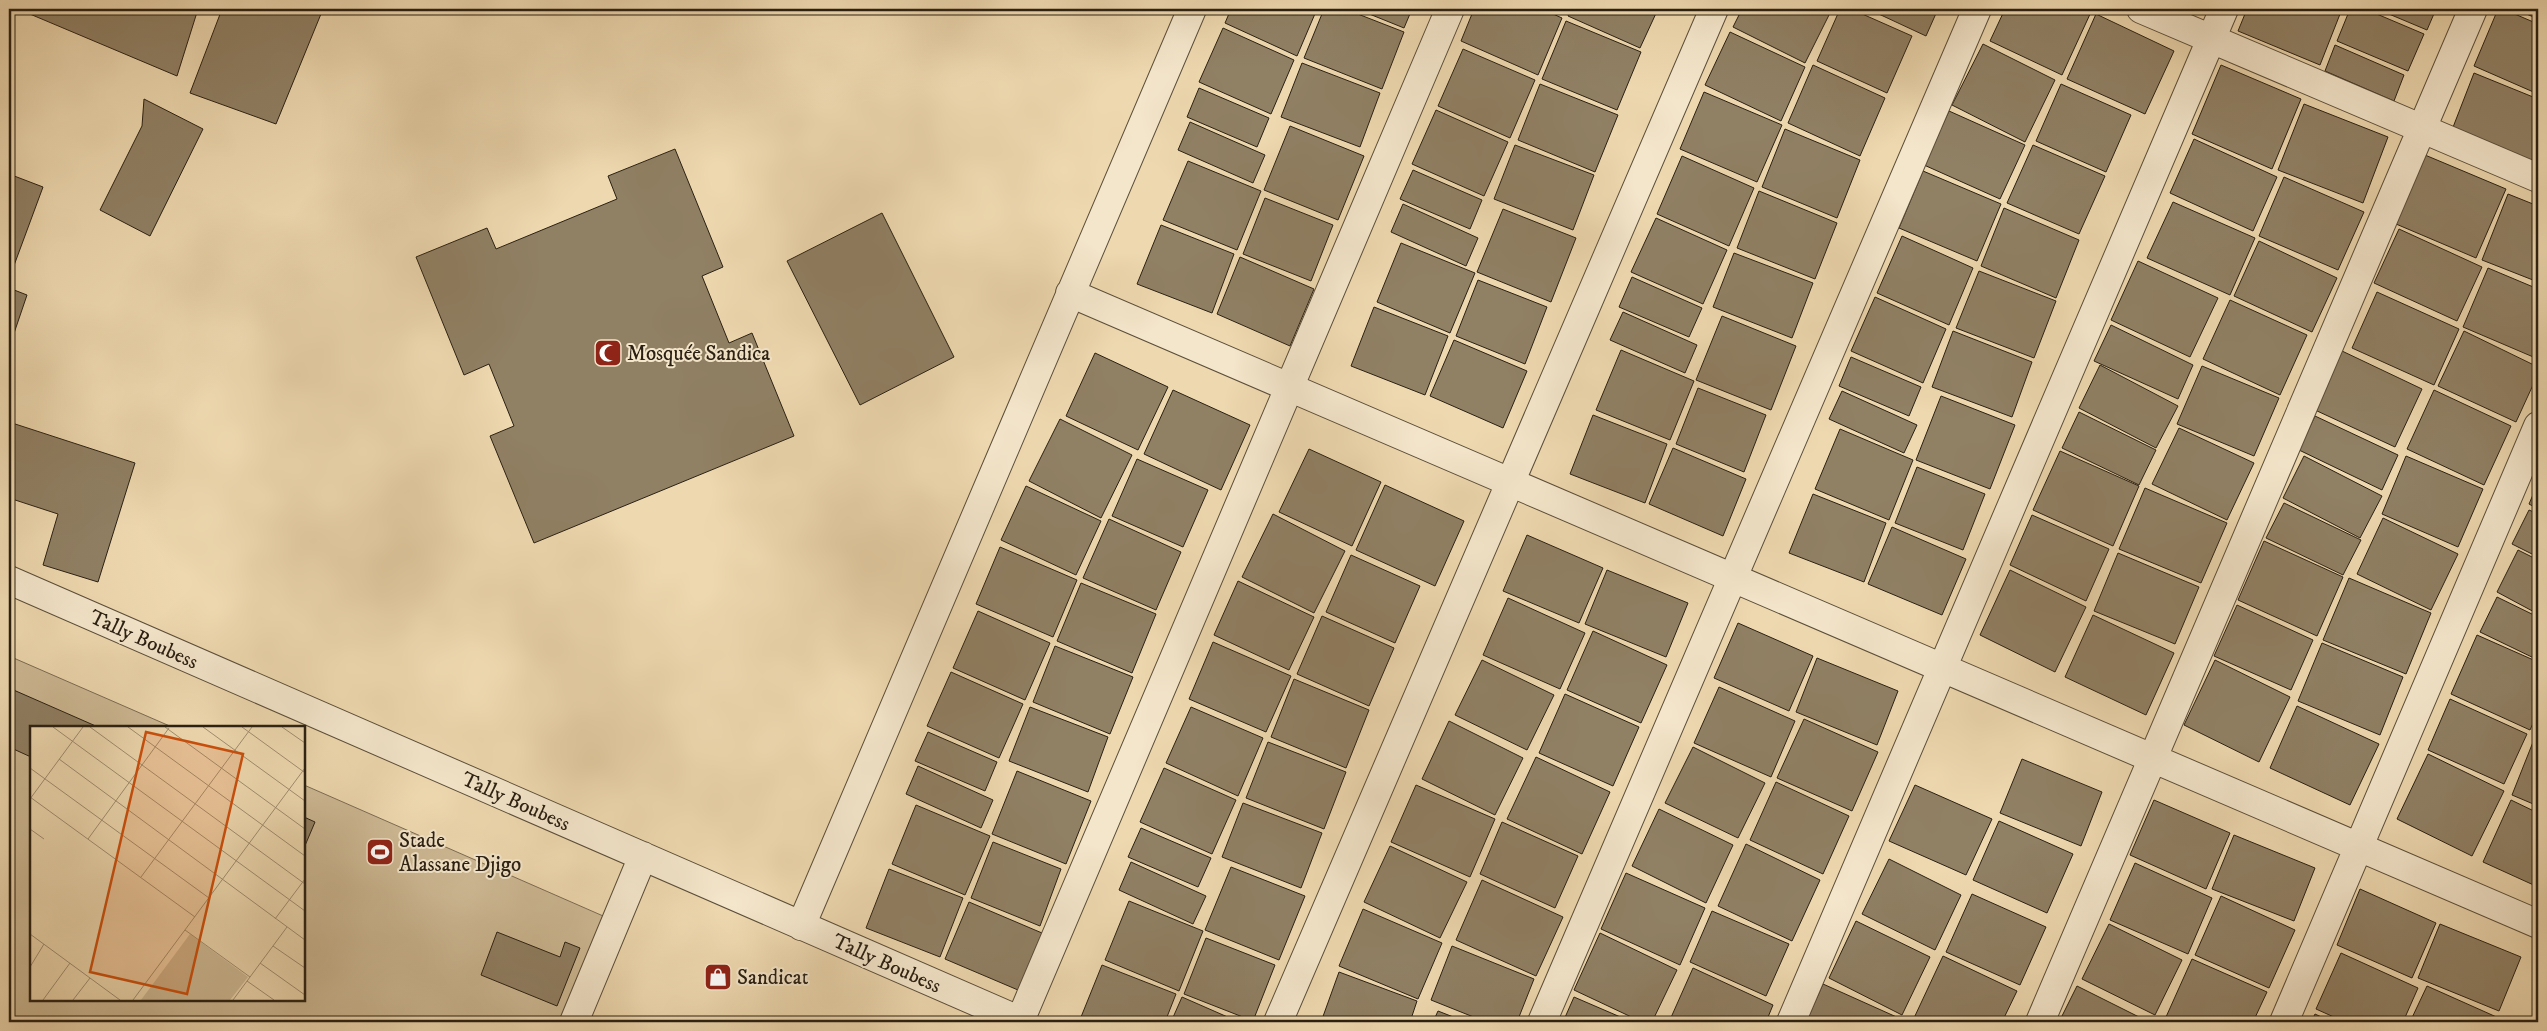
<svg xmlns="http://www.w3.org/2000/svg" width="2547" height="1031" viewBox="0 0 2547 1031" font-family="'IM FELL DW Pica',serif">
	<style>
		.green { fill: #cdb994; stroke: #7c6c54 }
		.building { fill: #908064; stroke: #2a2013 }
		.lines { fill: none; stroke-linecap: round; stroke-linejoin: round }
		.minor-casing { stroke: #5b4e3a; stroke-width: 30 }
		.minor { stroke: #f4e6cb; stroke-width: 28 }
		.labels { text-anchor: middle; stroke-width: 4; stroke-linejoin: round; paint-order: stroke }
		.poi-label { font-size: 21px; fill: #2a2013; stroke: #f4e6cb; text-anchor: start }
		.street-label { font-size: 21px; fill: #2a2013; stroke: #f4e6cb }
		.inset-road { fill: none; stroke: #a08e71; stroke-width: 1 }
		.view { fill: #cc500d; fill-opacity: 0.15; stroke: #cc500d; stroke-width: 2.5 }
		.inset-edge { fill: none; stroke: #2a2013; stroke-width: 2.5 }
	</style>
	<rect width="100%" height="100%" fill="#eed8af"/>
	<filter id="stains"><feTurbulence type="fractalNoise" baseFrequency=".004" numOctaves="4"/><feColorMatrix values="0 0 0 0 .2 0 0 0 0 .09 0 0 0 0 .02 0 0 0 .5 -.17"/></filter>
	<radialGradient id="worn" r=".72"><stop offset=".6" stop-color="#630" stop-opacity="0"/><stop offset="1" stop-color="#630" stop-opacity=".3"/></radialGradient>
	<path class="green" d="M9,656L172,727H31V1000H304V785L610,919L566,1022H9Z"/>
	<path class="building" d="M18,9H198L177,76Z
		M222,9H323L276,124L190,93Z
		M1231,9H1317L1297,56L1225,23Z
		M1324,9H1345L1404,32L1382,89L1304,58Z
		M1357,9H1412L1404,28Z
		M1474,9H1542L1562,18L1538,75L1461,41Z
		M1571,9H1658L1640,48L1568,16Z
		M1742,9H1832L1805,63L1733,27Z
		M1840,9H1851L1912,36L1887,93L1817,61Z
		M1868,9H1938L1926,36Z
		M2005,9H2085L2091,12L2062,75L1990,41Z
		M2247,9H2342L2320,65L2238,31Z
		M2350,9H2365L2424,34L2408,71L2337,41Z
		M2377,9H2436L2427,30Z
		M2498,9H2503L2538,24V94L2474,66Z
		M2515,9H2538V19Z
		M2096,14L2174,51L2145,114L2067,79Z
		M1566,21L1641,52L1617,110L1542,79Z
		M1223,28L1294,60L1271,114L1199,82Z
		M1730,32L1805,67L1781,121L1705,85Z
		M1983,44L2055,80L2025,142L1952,105Z
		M2335,45L2404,75L2394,101L2325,71Z
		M1463,49L1535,80L1510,138L1438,106Z
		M1302,63L1380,93L1360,147L1281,117Z
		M1813,65L1885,98L1860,156L1788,123Z
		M2221,65L2301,99L2272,169L2192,134Z
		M2474,73L2538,99V150L2531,168L2450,135Z
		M1540,84L1618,115L1595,172L1518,140Z
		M2061,84L2131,115L2106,172L2036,141Z
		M1199,88L1269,118L1257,147L1187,117Z
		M1704,92L1782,125L1757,182L1680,149Z
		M144,99L203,129L150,236L100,210L142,126Z
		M2304,104L2388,137L2363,203L2278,170Z
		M1436,110L1508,142L1484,196L1412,164Z
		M1949,111L2025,145L2000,199L1924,165Z
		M1190,122L1265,155L1253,183L1178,150Z
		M1290,126L1364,156L1338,220L1264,190Z
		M1785,129L1860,160L1837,218L1762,187Z
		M2194,139L2277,177L2253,231L2170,193Z
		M1515,145L1594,175L1573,230L1494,199Z
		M2033,145L2105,176L2079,234L2007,203Z
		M675,149L723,267L702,276L729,343L752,333L794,436L534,543L490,436L514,426L489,364L464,375L416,257L487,228L496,249L617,199L608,176Z
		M2425,155L2506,189L2476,258L2396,224Z
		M1682,156L1754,188L1729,246L1657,214Z
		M1188,161L1261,191L1237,250L1163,220Z
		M1413,170L1482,200L1470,229L1400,199Z
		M1923,171L2001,204L1977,261L1899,228Z
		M9,174L43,187L9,279Z
		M2284,177L2364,212L2338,270L2259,236Z
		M1759,191L1837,223L1815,279L1737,248Z
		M2508,194L2538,206V282L2482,260Z
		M1265,198L1333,225L1311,281L1243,254Z
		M2173,202L2255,238L2230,295L2147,258Z
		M1403,204L1478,238L1466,266L1391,232Z
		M2004,208L2079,240L2056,298L1981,266Z
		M1503,209L1576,238L1551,302L1477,272Z
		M882,213L954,357L860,405L787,261Z
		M1656,218L1727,250L1703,304L1631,272Z
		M1161,225L1234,254L1212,313L1137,284Z
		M2399,229L2482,267L2457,321L2374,283Z
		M1902,236L1973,268L1949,325L1877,293Z
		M2259,241L2337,278L2312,332L2234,296Z
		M1401,243L1475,273L1450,333L1377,302Z
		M1734,253L1813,283L1792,338L1713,307Z
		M1240,257L1314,289L1290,346L1217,314Z
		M2138,261L2218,298L2190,357L2111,320Z
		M2488,268L2538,289V359L2463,327Z
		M1979,271L2056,301L2034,358L1956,328Z
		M1632,277L1702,308L1689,337L1619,307Z
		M1478,280L1547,307L1525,364L1456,336Z
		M9,288L27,295L9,348Z
		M2377,292L2459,329L2434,385L2352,348Z
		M1875,297L1946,329L1923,383L1851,351Z
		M2230,300L2307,335L2280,395L2203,359Z
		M1374,307L1448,336L1425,395L1351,366Z
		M1623,312L1697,345L1685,373L1610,340Z
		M1722,316L1796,346L1771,410L1696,380Z
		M2111,325L2193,365L2178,399L2094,361Z
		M1953,331L2032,362L2012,417L1932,387Z
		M2464,331L2538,367V374L2516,422L2438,386Z
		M1454,340L1527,371L1503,428L1430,396Z
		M1621,350L1694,381L1670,440L1596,410Z
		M2342,351L2422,389L2395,447L2315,410Z
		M1095,353L1168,387L1138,450L1066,416Z
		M1851,357L1921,387L1909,416L1839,386Z
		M2100,365L2178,406L2156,448L2079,408Z
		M2202,366L2279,398L2254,456L2177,424Z
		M1698,388L1766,415L1744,472L1676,444Z
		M1173,390L1250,425L1221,490L1144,454Z
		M2434,390L2511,426L2484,485L2407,449Z
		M1842,391L1917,425L1904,453L1829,419Z
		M1941,396L2015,425L1990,489L1916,460Z
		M2079,412L2156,450L2139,485L2062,448Z
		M1593,415L1667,444L1645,503L1570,474Z
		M2315,416L2398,455L2382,490L2299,450Z
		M1060,419L1132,455L1101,518L1029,481Z
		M9,422L135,463L98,582L43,565L58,514L9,498Z
		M2179,428L2254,463L2227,520L2152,484Z
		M1840,429L1913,460L1889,520L1815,489Z
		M1673,448L1746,479L1723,536L1649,504Z
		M1309,449L1381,482L1352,546L1279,512Z
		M2060,451L2139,486L2113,546L2033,510Z
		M2304,456L2382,496L2360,538L2283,498Z
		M2406,456L2483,489L2458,547L2382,514Z
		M1137,459L1208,490L1183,547L1112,516Z
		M1917,467L1985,494L1963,550L1895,523Z
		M2538,483V509L2529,504Z
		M1385,485L1464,521L1435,586L1356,550Z
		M1026,486L1101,521L1076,575L1001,540Z
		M2145,488L2227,523L2201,583L2119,549Z
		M1813,494L1886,523L1864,582L1789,553Z
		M2284,503L2361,540L2343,575L2266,538Z
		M2529,510L2538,514V557L2512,544Z
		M1273,514L1345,551L1314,613L1242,577Z
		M2032,515L2109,549L2086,601L2010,565Z
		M2383,518L2458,554L2431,610L2357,574Z
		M1109,519L1181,552L1156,610L1083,578Z
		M1892,527L1966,559L1942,615L1868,584Z
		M1527,535L1603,568L1579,623L1503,591Z
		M2264,541L2343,577L2317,636L2238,600Z
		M1000,547L1077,580L1053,637L976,604Z
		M2518,550L2538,560V614L2497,592Z
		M2118,553L2199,587L2175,644L2094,611Z
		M1351,555L1420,586L1395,643L1326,612Z
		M1607,570L1688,603L1666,657L1585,624Z
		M2010,570L2086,607L2055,672L1980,635Z
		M2349,578L2431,613L2406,674L2323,640Z
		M1238,581L1314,617L1289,670L1214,635Z
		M1081,583L1156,614L1132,673L1057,641Z
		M2497,597L2538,617V660L2480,632Z
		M1508,598L1585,633L1560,689L1483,655Z
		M2237,605L2313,640L2291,690L2214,656Z
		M978,611L1050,643L1025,700L953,668Z
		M2093,615L2174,653L2146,715L2065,677Z
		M1322,616L1394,648L1369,706L1297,674Z
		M1738,623L1813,656L1789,711L1714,678Z
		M1593,631L1667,665L1641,723L1567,690Z
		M2477,635L2538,662V712L2530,730L2451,694Z
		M1213,642L1291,676L1266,732L1189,699Z
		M2322,643L2403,677L2380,735L2298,701Z
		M1055,646L1133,677L1110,734L1033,702Z
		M1817,658L1898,691L1877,745L1796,712Z
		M1482,660L1554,695L1527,750L1455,715Z
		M2215,660L2290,697L2259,762L2184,725Z
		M951,672L1023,704L999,758L927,726Z
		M1294,679L1369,710L1346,768L1271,737Z
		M1719,687L1795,721L1771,777L1694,743Z
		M9,688L98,727H31V757L9,747Z
		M1565,694L1639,727L1613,786L1539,753Z
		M2450,699L2527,734L2504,784L2428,750Z
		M2297,706L2379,744L2350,805L2270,768Z
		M1030,707L1108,737L1088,792L1009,761Z
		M1191,707L1263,738L1238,796L1166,763Z
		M1804,719L1878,752L1852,811L1777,778Z
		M1449,721L1523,758L1495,815L1422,779Z
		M928,732L997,762L985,791L915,761Z
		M2535,737L2538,738V806L2512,795Z
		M1268,742L1346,772L1324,829L1246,798Z
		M1693,747L1765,783L1738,838L1665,803Z
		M2428,754L2504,791L2472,856L2397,819Z
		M1536,757L1610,792L1582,854L1507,819Z
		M2022,759L2102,792L2081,846L2000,813Z
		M918,766L993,800L981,828L906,794Z
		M1164,768L1236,800L1212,854L1140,822Z
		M1017,771L1091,801L1066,864L992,834Z
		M1776,782L1849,816L1823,874L1750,840Z
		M1416,785L1495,819L1470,877L1391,842Z
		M1915,785L1992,819L1966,875L1889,841Z
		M2154,800L2230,833L2206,889L2130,855Z
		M2511,800L2538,813V887L2483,862Z
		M1243,803L1322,833L1301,888L1222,857Z
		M916,805L990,836L965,895L892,864Z
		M1659,809L1733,845L1706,903L1632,866Z
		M304,817L315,822L304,848Z
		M1999,821L2073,854L2047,913L1973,880Z
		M1502,822L1578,856L1555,908L1480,874Z
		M1141,828L1211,858L1198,887L1128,857Z
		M2234,835L2315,868L2294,921L2212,889Z
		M993,842L1061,869L1040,926L971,898Z
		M1746,844L1820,880L1792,941L1718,906Z
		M1390,846L1467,882L1440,938L1364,902Z
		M1889,859L1961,895L1935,950L1862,914Z
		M1131,862L1206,896L1193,924L1119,890Z
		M2135,863L2212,898L2188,954L2110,920Z
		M1231,867L1305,896L1279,960L1205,930Z
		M889,869L963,898L940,957L866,928Z
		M1626,873L1705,908L1680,965L1601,929Z
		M1482,880L1563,917L1536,976L1456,940Z
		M2360,889L2436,923L2412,978L2337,945Z
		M1972,894L2046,927L2020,985L1946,952Z
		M2221,896L2295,930L2269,988L2195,955Z
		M1129,901L1203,931L1179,991L1105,960Z
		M969,902L1042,933L1018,990L945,959Z
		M1363,909L1442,943L1418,999L1339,966Z
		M1712,911L1789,944L1766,996L1690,962Z
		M1856,921L1930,957L1902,1015L1829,978Z
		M2109,924L2182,960L2155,1015L2082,979Z
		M2440,924L2521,957L2499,1011L2418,978Z
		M497,932L560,957L565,942L580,948L557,1006L481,975Z
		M1600,933L1677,970L1652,1022H1642L1574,990Z
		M1206,938L1275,965L1253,1021L1184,994Z
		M1452,946L1534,979L1517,1022H1486L1431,1000Z
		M2341,953L2418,988L2403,1022H2345L2316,1009Z
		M1943,956L2017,991L2002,1022H1923L1914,1018Z
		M2192,959L2267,992L2253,1022H2178L2166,1017Z
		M1102,965L1176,994L1165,1022H1079Z
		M1693,968L1773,1005L1766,1022H1669Z
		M1339,972L1417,1001L1410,1022H1321Z
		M1823,984L1901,1019L1900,1022H1806Z
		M2077,986L2149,1022H2059Z
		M2427,986L2501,1019L2499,1022H2410Z
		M1182,997L1239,1022H1171Z
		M1574,997L1632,1022H1563Z
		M1438,1011L1466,1022H1433Z
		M2315,1014L2332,1022H2311Z"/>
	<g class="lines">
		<g class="minor-casing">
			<path id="minor" d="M2141,9L2538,178
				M1070,293L2538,924
				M9,580L1023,1022
				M801,926L1192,9
				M1020,1021L1450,9
				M574,1022L643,856
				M1278,1022L1714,9
				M1542,1022L1977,9
				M1791,1022L2224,9
				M2040,1022L2473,9
				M2284,1022L2538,426"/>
		</g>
		<use href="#minor" class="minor"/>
	</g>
	<defs>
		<g id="mosque-square" transform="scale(1.4375)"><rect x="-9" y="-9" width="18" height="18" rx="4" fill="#8f2418" stroke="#f4e6cb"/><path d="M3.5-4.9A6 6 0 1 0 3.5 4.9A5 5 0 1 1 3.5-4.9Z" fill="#fff"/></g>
		<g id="stadium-square" transform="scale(1.4375)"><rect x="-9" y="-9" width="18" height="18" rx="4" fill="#8f2418" stroke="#f4e6cb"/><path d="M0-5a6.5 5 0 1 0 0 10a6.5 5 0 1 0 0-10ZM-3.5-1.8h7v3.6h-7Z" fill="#fff"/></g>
		<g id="shop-square" transform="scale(1.4375)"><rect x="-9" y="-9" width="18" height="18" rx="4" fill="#8f2418" stroke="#f4e6cb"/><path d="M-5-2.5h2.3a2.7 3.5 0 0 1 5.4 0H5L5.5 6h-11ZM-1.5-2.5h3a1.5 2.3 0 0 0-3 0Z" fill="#fff"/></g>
	</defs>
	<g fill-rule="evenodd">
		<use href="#mosque-square" x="608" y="353"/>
		<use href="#stadium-square" x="380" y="852"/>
		<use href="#shop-square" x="718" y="977"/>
	</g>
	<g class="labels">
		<g class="poi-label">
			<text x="627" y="360">Mosquée Sandica</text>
			<text x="399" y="847">Stade<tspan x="399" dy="24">Alassane Djigo</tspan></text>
			<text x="737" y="984">Sandicat</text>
		</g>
		<g class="street-label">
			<text transform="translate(144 639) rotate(24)" y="7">Tally Boubess</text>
			<text transform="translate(516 801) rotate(24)" y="7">Tally Boubess</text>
			<text transform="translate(887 963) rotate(24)" y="7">Tally Boubess</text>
		</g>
	</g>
	<g transform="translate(30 726)">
		<rect width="275" height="275" fill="#eed8af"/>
		<path d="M160,208L218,251L200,274H111Z" fill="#cdb994"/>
		<path class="inset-road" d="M23,1L275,185M60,1L275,158M98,1L275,130M135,1L275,103M173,1L275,75M212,1L274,46M252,1L275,17M29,33L275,214M0,42L179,172M0,71L165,191M0,73L53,1M0,103L14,113M58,113L139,2M111,151L222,1M245,193L275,153M155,204L220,251M0,208L90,274M243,220L275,242M230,237L275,269M0,241L14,218M217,255L244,274M13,274L40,237M43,274L60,252M103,274L275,42M203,274L257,201"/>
		<path class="view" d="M116,6L213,28L157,268L60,246Z"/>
		<rect width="275" height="275" class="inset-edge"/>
	</g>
	<rect width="2547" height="1031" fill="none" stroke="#eed8af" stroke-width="30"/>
	<rect x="10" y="10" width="2527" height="1011" fill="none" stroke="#2a2013" stroke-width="2.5"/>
	<rect x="15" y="15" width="2517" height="1001" fill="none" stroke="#2a2013"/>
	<rect width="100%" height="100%" filter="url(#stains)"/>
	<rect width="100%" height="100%" fill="url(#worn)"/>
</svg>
